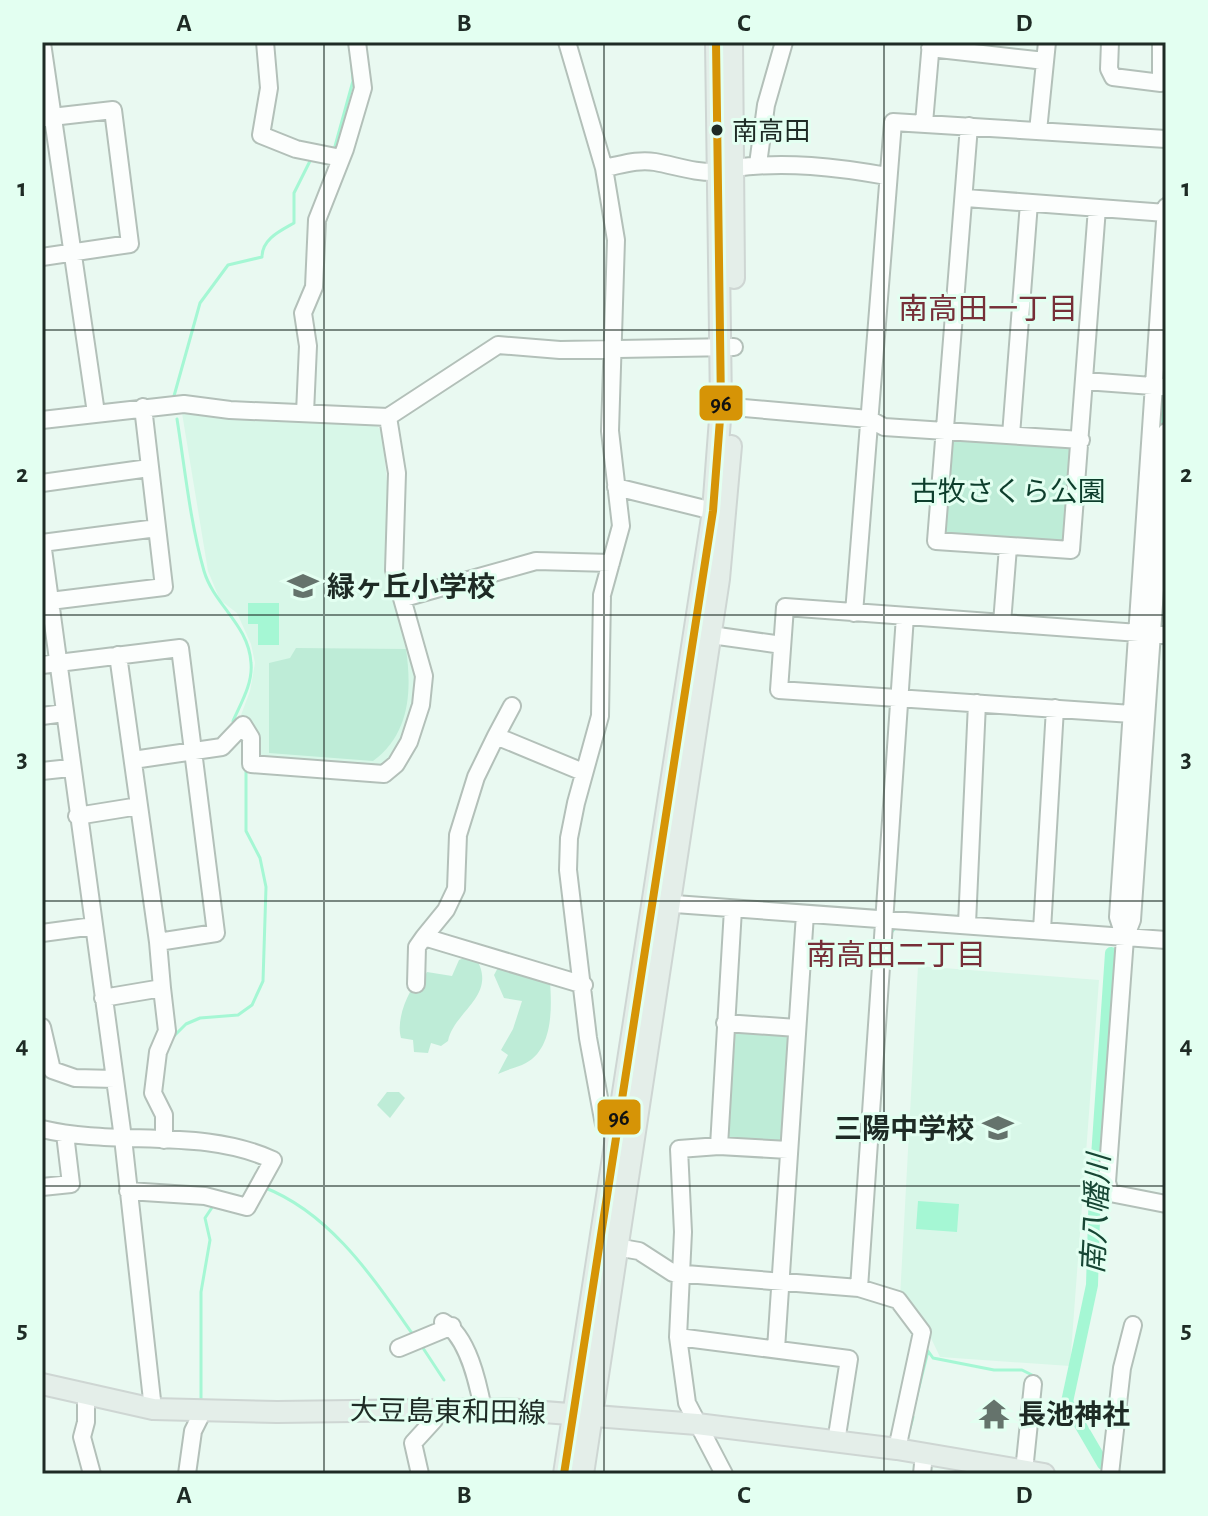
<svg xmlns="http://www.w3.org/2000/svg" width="1208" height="1516" viewBox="0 0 1208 1516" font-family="'Alegreya Sans','Noto Sans JP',sans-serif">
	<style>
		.built { fill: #d8f7e8 }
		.green { fill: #beecd7 }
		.water { fill: #a5f7d4 }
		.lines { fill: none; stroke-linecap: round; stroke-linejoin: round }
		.stream { stroke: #a5f7d4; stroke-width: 3 }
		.canal { stroke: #a5f7d4; stroke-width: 12 }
		.minor-casing { stroke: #b3c0b9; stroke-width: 20 }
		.major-casing { stroke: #ced6d3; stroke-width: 24 }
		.minor { stroke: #fcfefd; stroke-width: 16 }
		.major { stroke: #e4eee9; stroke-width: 20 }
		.bus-1-casing { stroke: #e3fff1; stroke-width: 14 }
		.bus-1 { stroke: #d69406; stroke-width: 8 }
		.grid { fill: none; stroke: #1e2b25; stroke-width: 2; stroke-opacity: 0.55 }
		.bus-dot { fill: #1e2b25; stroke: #e3fff1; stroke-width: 3 }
		.labels { text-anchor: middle; stroke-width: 6; stroke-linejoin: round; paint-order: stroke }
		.bus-label { font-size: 26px; fill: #1e2b25; stroke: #e3fff1; text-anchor: start }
		.park-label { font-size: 28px; fill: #0d3e2c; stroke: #e3fff1 }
		.poi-label { font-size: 28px; font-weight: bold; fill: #1e2b25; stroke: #e3fff1; text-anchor: start }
		.street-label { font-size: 28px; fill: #1e2b25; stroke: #e3fff1 }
		.neighbourhood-label { font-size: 30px; fill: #762f38; stroke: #e3fff1 }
		.water-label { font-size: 30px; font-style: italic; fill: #174634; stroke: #e3fff1 }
		.line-badge { stroke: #e3fff1; stroke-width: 3 }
		.pale-badge-label { font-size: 22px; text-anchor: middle; font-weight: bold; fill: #111 }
		.neatline { fill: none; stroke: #1e2b25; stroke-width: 3 }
		.grid-label { font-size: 26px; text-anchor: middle; font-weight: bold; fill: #1e2b25 }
	</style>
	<rect width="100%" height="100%" fill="#e9f9f1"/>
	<path class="built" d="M182,413L349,418L377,426L382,432L389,502L386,573L411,637L420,681L402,746L381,769L257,761L255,735L241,715L250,691L255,663L251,644L237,613L220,600L208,571Z
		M918,966L1099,980L1070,1366L940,1357L930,1336L900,1298Z"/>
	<path class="green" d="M943,430L1081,440L1071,550L936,541Z
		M296,648L406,649C412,691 410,734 373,761L269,753V663L290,658Z
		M473,954C502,994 454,1010 448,1041L441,1046L431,1043L428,1053L414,1052L413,1040L401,1038C397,1024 403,1005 410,992C414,984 423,981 427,972L452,976L459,960Z
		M501,962L550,982C552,1010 553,1052 522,1065C514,1068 506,1070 498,1074L508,1055L501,1050L513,1029L522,1001L504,998L494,975Z
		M734,1026L793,1035L786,1140L779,1144L726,1139Z
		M387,1092H399L405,1098L390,1118L377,1105Z"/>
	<path class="water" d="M248,603H279V645H258V624H248Z
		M918,1201L959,1204L957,1232L916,1229Z"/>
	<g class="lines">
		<path class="stream" d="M334,150L353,81L350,44L343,42
			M174,396L200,303L228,265L262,257C262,239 280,231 294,223V193L311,159
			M177,419C185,469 190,522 204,571C214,605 249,625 251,663C253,683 241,703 233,721
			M890,934L895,928L924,930
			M172,1038L186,1024L200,1018L238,1015L252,1005L263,981L266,887L260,858L246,831V767
			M263,1187C331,1213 373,1278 414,1336
			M421,1345L444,1380
			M201,1402V1292L210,1240L205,1218L213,1206
			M915,1403L928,1351L933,1358L994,1370H1022L1040,1379V1394
			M910,1428L913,1417"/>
		<path class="canal" d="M1164,371L1166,337
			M1158,444L1161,403
			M1103,1464L1067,1402L1092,1285L1095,1186L1111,953"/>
		<g class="minor-casing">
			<path id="minor" d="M265,42L269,88L261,135L296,149L341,158
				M567,42L604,168L616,240L610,431L621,526L602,595L600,716L576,803L569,838L568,870L588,1038L602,1114L604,1124L619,1136
				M1110,42L1109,69L1113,77L1161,83V42
				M42,43L96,413
				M930,48L1045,61
				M924,123L931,42
				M969,126L936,541L1071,550L1097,208
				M1038,131L1047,42
				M758,164L766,105L784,42
				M604,168C621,165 637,159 655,162C677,166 695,173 718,172
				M734,168C786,161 836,167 887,176
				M966,198L1166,213
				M42,257L130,244L113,110L43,118
				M1085,381L1166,387
				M721,406L869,419L884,427L1081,440
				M305,413L308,346L303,313L314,287L317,220L345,149L363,88L357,42
				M42,420L184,404L230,410L388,417L498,345L560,350L734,347
				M1166,432L1132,920L1125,938L1107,1182L1110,1193L1166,1204
				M1011,435L1029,203
				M42,483L149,468
				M616,487L713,511
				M42,542L123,1138L153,1409
				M42,543L157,528
				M404,598L536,561L611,563
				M42,602L164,587L143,407
				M854,613L893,122L1166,139
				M1002,623L1008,547
				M711,635L782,645
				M118,655L158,942
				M42,665L180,648L216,933L158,942L162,988L103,998
				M1132,714L779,690L785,607L1166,635
				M42,716L64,713
				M496,736L512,706
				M133,760L222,747L243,725L251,738V764L384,774L396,764L409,742L421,705L424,676L394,570L397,473L388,417
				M42,771L70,768
				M583,772L496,736L476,777L458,835L456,889L446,910L424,937L584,985
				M77,816L139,806
				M661,903L1166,940
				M967,924L977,703
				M1042,930L1055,708
				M42,933L94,926
				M1125,938L1118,917L1166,207
				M416,984L417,947L424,937
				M162,988L167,1031L158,1052L153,1093L164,1115V1140
				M725,1023L797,1028
				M42,1027L52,1070L75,1078L115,1079
				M42,1129C117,1147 201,1127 273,1160L247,1207L205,1196L128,1191
				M719,1146L733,909
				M42,1187L71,1184L65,1134
				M616,1247L639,1251L673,1273L859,1288L898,1300L922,1332L897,1449
				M859,1288L905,616
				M443,1322C468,1336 478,1383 483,1409
				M678,1337L849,1359L836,1442
				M399,1348L452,1326
				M776,1349L805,914
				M86,1393V1422L82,1437L92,1474
				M1024,1471L1033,1384
				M187,1474L193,1431L204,1409
				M420,1474L413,1443L434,1420L438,1408
				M724,1474L687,1403L678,1337L683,1232L679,1149L719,1146L788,1150
				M922,1474L924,1454
				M1110,1474L1122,1368L1133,1325"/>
		</g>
		<g class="major-casing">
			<path id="major" d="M732,42L734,278
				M42,1384L153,1409L277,1412L506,1409L697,1424L897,1449L1044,1474
				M564,1474L713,511L721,406L716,42
				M583,1474L719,579L731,446"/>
		</g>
		<use href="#minor" class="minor"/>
		<use href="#major" class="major"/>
		<g class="bus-1-casing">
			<path id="bus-1" d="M564,1474L713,511L721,406L716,42"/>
		</g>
		<use href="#bus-1" class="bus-1"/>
	</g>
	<path class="grid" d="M324,42V1474M604,42V1474M884,42V1474M42,330H1166M42,615H1166M42,901H1166M42,1186H1166"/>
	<defs>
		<g id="school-bare" transform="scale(2.4)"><path d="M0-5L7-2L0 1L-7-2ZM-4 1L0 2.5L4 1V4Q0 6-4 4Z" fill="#65736c" stroke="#e3fff1" stroke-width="2.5" paint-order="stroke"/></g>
		<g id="temple-bare" transform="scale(2.4)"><path d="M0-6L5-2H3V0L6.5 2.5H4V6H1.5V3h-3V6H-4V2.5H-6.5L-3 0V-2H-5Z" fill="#65736c" stroke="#e3fff1" stroke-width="2.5" paint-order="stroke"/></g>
	</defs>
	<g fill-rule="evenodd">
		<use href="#school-bare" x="303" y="586"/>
		<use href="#school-bare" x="998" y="1128"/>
		<use href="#temple-bare" x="994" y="1414"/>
	</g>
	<circle class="bus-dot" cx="717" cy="130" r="7"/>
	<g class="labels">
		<g class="bus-label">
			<text x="732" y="140">南高田</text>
		</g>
		<g class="park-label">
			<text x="1008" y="501">古牧さくら公園</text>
		</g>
		<g class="poi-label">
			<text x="327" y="596">緑ヶ丘小学校</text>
			<text x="974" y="1138" text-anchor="end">三陽中学校</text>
			<text x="1018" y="1424">長池神社</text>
		</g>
		<g class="street-label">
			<text transform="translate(448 1411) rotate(1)" y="10">大豆島東和田線</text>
		</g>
		<g class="neighbourhood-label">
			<text x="988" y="319">南高田一丁目</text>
			<text x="896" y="965">南高田二丁目</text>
		</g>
		<g class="water-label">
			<text transform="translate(1096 1214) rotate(-87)" y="10">南八幡川</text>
		</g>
	</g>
	<g class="line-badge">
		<rect x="698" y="384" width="46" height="38" rx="8" fill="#d69406"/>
		<rect x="596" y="1098" width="46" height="38" rx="8" fill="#d69406"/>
	</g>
	<g class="pale-badge-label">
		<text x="721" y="411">96</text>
		<text x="619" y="1125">96</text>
	</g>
	<rect width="1208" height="1516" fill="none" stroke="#e3fff1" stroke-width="88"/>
	<rect x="44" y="44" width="1120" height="1428" class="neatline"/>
	<g class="grid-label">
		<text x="184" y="31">A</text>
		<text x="464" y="31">B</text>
		<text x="744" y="31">C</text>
		<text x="1024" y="31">D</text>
		<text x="22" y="196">1</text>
		<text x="1186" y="196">1</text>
		<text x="22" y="482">2</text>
		<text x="1186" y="482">2</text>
		<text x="22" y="767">3</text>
		<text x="1186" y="767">3</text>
		<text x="22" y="1053">4</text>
		<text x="1186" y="1053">4</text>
		<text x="22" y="1338">5</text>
		<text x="1186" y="1338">5</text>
		<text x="184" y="1503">A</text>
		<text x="464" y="1503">B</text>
		<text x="744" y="1503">C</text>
		<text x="1024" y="1503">D</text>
	</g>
</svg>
